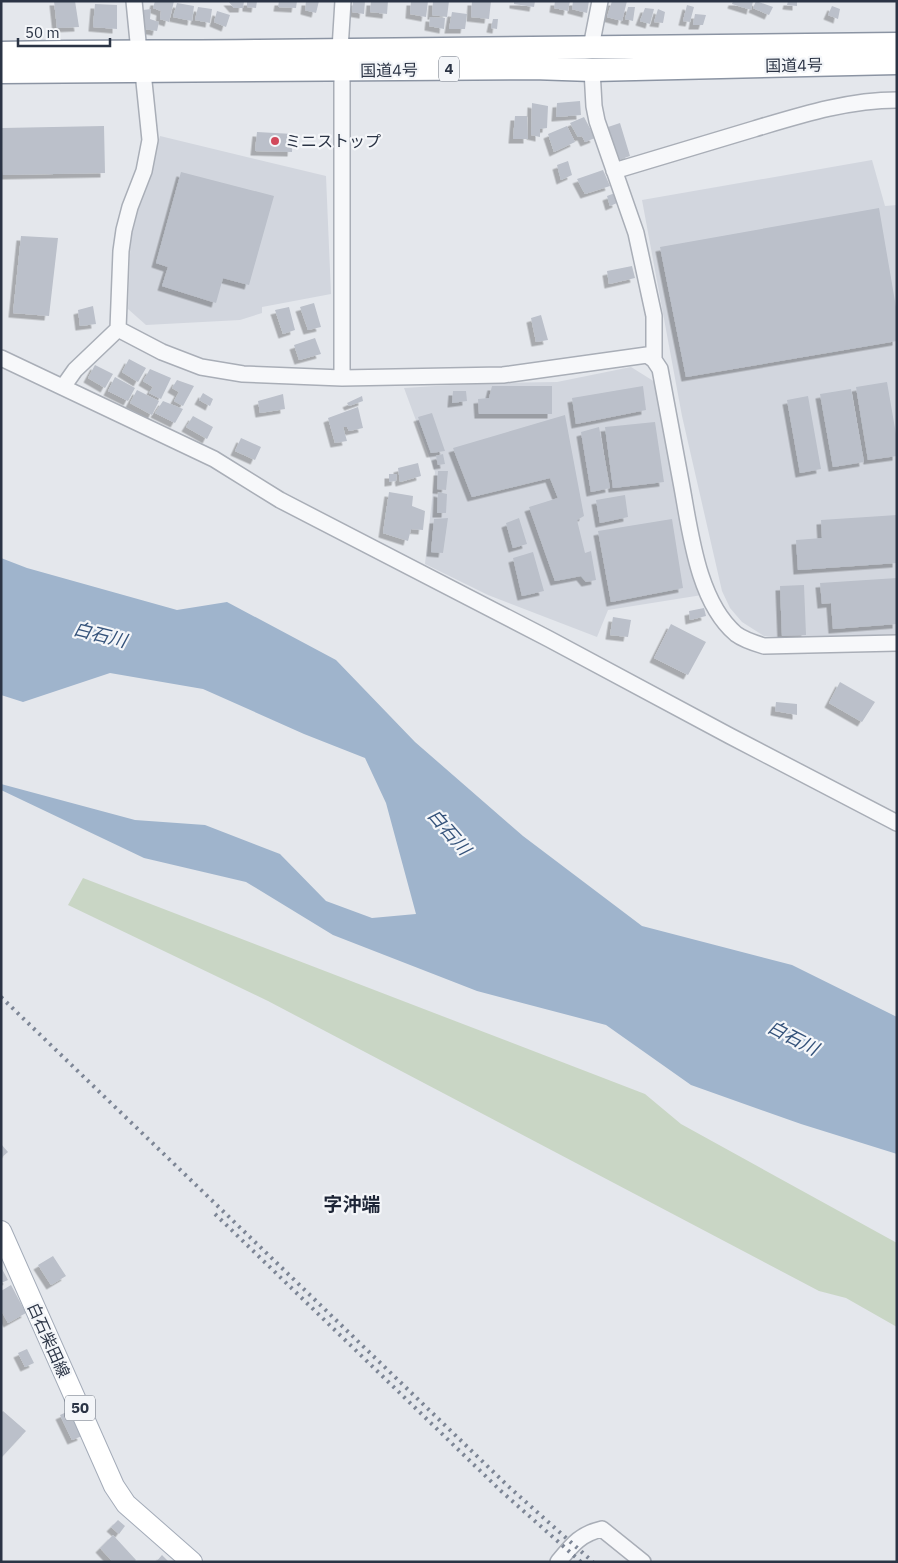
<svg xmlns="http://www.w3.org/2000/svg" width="898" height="1563" viewBox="0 0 898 1563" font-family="'IBM Plex Sans','Noto Sans JP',sans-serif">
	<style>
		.built { fill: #d2d6de }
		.green { fill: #c9d6c5 }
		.water { fill: #9fb4cc }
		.building { fill: #bbc0ca; filter: url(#shadow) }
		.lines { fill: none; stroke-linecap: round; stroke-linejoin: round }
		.minor-casing { stroke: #a9aeb7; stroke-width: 18 }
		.major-casing { stroke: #a3abb8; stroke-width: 22 }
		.highway-casing { stroke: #8b94a3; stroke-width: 25 }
		.minor { stroke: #f7f8fa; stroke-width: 15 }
		.major { stroke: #fff; stroke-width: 20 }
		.highway { stroke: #fff; stroke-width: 22 }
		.rail { stroke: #7d8696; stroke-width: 4; stroke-dasharray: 2.5 5; stroke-linecap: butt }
		.poi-dot { fill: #d1495b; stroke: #f4f6f9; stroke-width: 2 }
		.labels { text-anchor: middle; stroke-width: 4.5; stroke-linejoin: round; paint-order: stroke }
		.shield { fill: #f4f6f9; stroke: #676e7b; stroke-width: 1 }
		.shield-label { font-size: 15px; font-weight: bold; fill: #2b3445 }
		.street-label { font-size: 16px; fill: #2b3445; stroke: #f4f6f9 }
		.poi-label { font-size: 16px; fill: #2b3445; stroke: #f4f6f9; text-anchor: start }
		.water-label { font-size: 18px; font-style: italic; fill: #34527a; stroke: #f4f6f9 }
		.quarter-label { font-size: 19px; font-weight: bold; fill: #1d2536; stroke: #f4f6f9 }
	</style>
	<defs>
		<filter id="shadow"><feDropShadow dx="-4.5" dy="4.5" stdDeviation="0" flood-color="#0004"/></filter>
	</defs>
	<rect width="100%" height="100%" fill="#e4e7ec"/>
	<path class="built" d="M160,136L326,176L331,294L262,307V313L240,320L146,325L128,309L131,229Z
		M872,160L885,206L897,205V637L807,639L764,636L742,622L730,608L722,591L682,416L642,200Z
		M631,367L655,382L702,595L608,610L597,637L488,595L425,564L435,472L404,388L483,383L557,382Z"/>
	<path class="green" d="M83,878L645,1094L681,1124L897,1243V1327L846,1298L819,1291L268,1001L68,905Z"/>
	<path class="water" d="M1,558L27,568L177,610L227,602L336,660L415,742L523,836L642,926L792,965L897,1017V1154L801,1124L691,1085L606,1025L477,991L333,935L246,882L144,858L1,790V784L135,820L205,825L280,854L326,901L372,918L416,914L386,803L365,758L304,734L203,689L110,673L23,702L1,695Z"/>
	<path class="building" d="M54,1H75L79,27L57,28Z
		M155,1H174L169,22L160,19L161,11L153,8Z
		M228,1H244L243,8H234Z
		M247,1H257L256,8L247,7Z
		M279,1H297L296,8L278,7Z
		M306,1H319L316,13L305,10Z
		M353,1H365L364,14L352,12Z
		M371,1H388L387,14L370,12Z
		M411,1H428L426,17L410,14Z
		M433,1H449L447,17L432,15Z
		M472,1H491L489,19L471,17Z
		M514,1H535L534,7L514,4Z
		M555,1H570L568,11L554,8Z
		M573,1H589L587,13L572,9Z
		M612,1H627L622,21L607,17Z
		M733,1H753L751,10L732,4Z
		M756,1L773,7L769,15L753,8Z
		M788,1H797V6L787,5Z
		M177,3L194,6L192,21L173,17Z
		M95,4L117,5V29L93,27Z
		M687,5L694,7L690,22L683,21Z
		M832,6L840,9L838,19L828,15Z
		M198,7L212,9L210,23L195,20Z
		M628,7H635L633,21L625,19Z
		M645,8L654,9L650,24L640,21Z
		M151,9L150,19L159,22L157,31L144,29L143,10Z
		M658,9L665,12L663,23L654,22Z
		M217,11L230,15L226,27L214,22Z
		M452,12L467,14L465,29H449Z
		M695,14L706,15L703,25H693Z
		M430,17L445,18L444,29L429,26Z
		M493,19H498L497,29L491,28Z
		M580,101L581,115L556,117L557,103Z
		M532,103L548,106L547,128L540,129V137L531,135Z
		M515,116H527L528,139H513Z
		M584,117L595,138L585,142L582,136L578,137L570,123Z
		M620,123L630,156L619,160L608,127Z
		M104,126L105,173L3,175L2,128Z
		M567,126L575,142L554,152L548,134Z
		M257,132L293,134L292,152L255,151Z
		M568,161L572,175L561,180L557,165Z
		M603,170L610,186L585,194L577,179Z
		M181,172L274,196L249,285L223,278L216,303L162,286L168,267L156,263Z
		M615,193L617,203L610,206L607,196Z
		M879,208L897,313V341L686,377L660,247Z
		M21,236L58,238L49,316L13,313Z
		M632,266L635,278L609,284L607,271Z
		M314,303L321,327L308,330L300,307Z
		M93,306L96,324L80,326L78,310Z
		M289,307L295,330L283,334L275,310Z
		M541,315L548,340L536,342L531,318Z
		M315,338L321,354L299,360L294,345Z
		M129,359L146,368L138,382L122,372Z
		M95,365L113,374L105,388L88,378Z
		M150,369L171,378L161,399L149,393L153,387L143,381Z
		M115,377L135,388L128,401L108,391Z
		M177,380L194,386L183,406L174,401L179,392L172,388Z
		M887,382L897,440V456L868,460L856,387Z
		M492,386H552V414H479L478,399L489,398Z
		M643,386L646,410L576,424L572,398Z
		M851,389L864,462L833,467L820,394Z
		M137,390L159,401L152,415L130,403Z
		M453,391H466L467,401L452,403Z
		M203,393L213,399L210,406L199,400Z
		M283,394L285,409L260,413L258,401Z
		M362,396L363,401L349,406L347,403Z
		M808,396L821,469L800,473L787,400Z
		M163,401L183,409L175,423L155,413Z
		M358,407L363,428L349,431L347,427H343L347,441L335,443L328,418Z
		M432,413L445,451L431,453L418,417Z
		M565,415L584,516L577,520L585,553L591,551L596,580L586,582L581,576L555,581L529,507L558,498L550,478L472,497L453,448Z
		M193,416L213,427L207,439L186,427Z
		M655,422L664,482L613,488L605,427Z
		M599,427L610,488L591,492L581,432Z
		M241,438L261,447L255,460L235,451Z
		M443,454L445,464L438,465L436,456Z
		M418,463L421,476L400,482L398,468Z
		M438,471H448L446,490L437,489Z
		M389,474H397L396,481L389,482Z
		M389,492L413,496L412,506L425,511L423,530L411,529L408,541L383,533Z
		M438,492L447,494L446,513H437Z
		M625,495L628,517L600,523L596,500Z
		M897,515V563L798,570L796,540L822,538L821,520Z
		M448,518L443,553L431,552L434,519Z
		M519,518L527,544L513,548L506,523Z
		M672,519L683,588L611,602L598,531Z
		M533,552L544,591L522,596L513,558Z
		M897,578V624L833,629L831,603L822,604L820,583Z
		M804,585L806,635L782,636L780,586Z
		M704,608L706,616L690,620L689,611Z
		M613,617L631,620L628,637L610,635Z
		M671,624L706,642L688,675L654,658Z
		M840,682L875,702L862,722L829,703Z
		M776,702L797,704V715L775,711Z
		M1,1144L8,1152L1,1158Z
		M53,1256L66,1276L51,1285L38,1265Z
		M1,1267L8,1280L1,1283Z
		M11,1285L26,1313L8,1323L1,1310V1291Z
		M27,1349L34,1363L25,1367L18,1353Z
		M71,1410L82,1436L72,1440L60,1415Z
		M3,1411L26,1431L1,1458V1413Z
		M118,1520L125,1526L119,1534L111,1527Z
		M113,1535L136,1560L134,1562H113L100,1548Z
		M162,1555L169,1562H156Z"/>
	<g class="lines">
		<g class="minor-casing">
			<path id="minor" d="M134,1L139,52
				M591,47L600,1
				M592,70L594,106L597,121L636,233L654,316V360
				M614,171C661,157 708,143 754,129C801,115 848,100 897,100
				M118,329L162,352L201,367L243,374L342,378L503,375L647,355L654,360L660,369C667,406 674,444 681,482C690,529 697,601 736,634C744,640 754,643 764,646L897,643
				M1,358L214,459L280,500L549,639L730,736L897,823
				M342,378V70L340,49L343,1
				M63,387L75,370L118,329L121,251L124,230L130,207L144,171L150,140L143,72
				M558,1562C572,1545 580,1534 602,1529L643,1562"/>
		</g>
		<g class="major-casing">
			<path id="major" d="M1,1231L114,1486L126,1504L192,1562"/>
		</g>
		<g class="highway-casing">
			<path id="highway" d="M1,53C87,51 172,52 258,51C471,48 684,46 897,44
				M1,72L533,68L592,70L897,63"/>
		</g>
		<use href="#minor" class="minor"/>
		<use href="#major" class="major"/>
		<use href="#highway" class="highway"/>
		<path class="rail" d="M1,997L508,1486L593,1562
			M215,1214L501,1491L581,1562"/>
	</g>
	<circle class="poi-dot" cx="275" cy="141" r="5"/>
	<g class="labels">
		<g class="shield">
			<rect x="439" y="56.5" width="20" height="25" rx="4"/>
			<rect x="65" y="1395.5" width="30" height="25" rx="4"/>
		</g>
		<g class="shield-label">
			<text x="449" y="74">4</text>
			<text x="80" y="1413">50</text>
		</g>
		<g class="street-label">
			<text transform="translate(794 65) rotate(-1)" y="6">国道4号</text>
			<text transform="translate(389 70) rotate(-1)" y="6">国道4号</text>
			<text transform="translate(49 1340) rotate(66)" y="6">白石柴田線</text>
		</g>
		<g class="poi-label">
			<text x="285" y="147">ミニストップ</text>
		</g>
		<g class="water-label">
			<text transform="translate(100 635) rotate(14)" y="6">白石川</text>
			<text transform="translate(449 832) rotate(49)" y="6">白石川</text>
			<text transform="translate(793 1038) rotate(27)" y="6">白石川</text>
		</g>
		<g class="quarter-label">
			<text x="352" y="1211">字沖端</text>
		</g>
	</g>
	<rect width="898" height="1563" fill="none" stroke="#2b3445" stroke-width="5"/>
	<path d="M18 38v8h92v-8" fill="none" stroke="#2b3445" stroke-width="2.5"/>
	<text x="25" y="38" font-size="15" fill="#2b3445" stroke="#f4f6f9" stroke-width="4" paint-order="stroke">50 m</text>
</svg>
